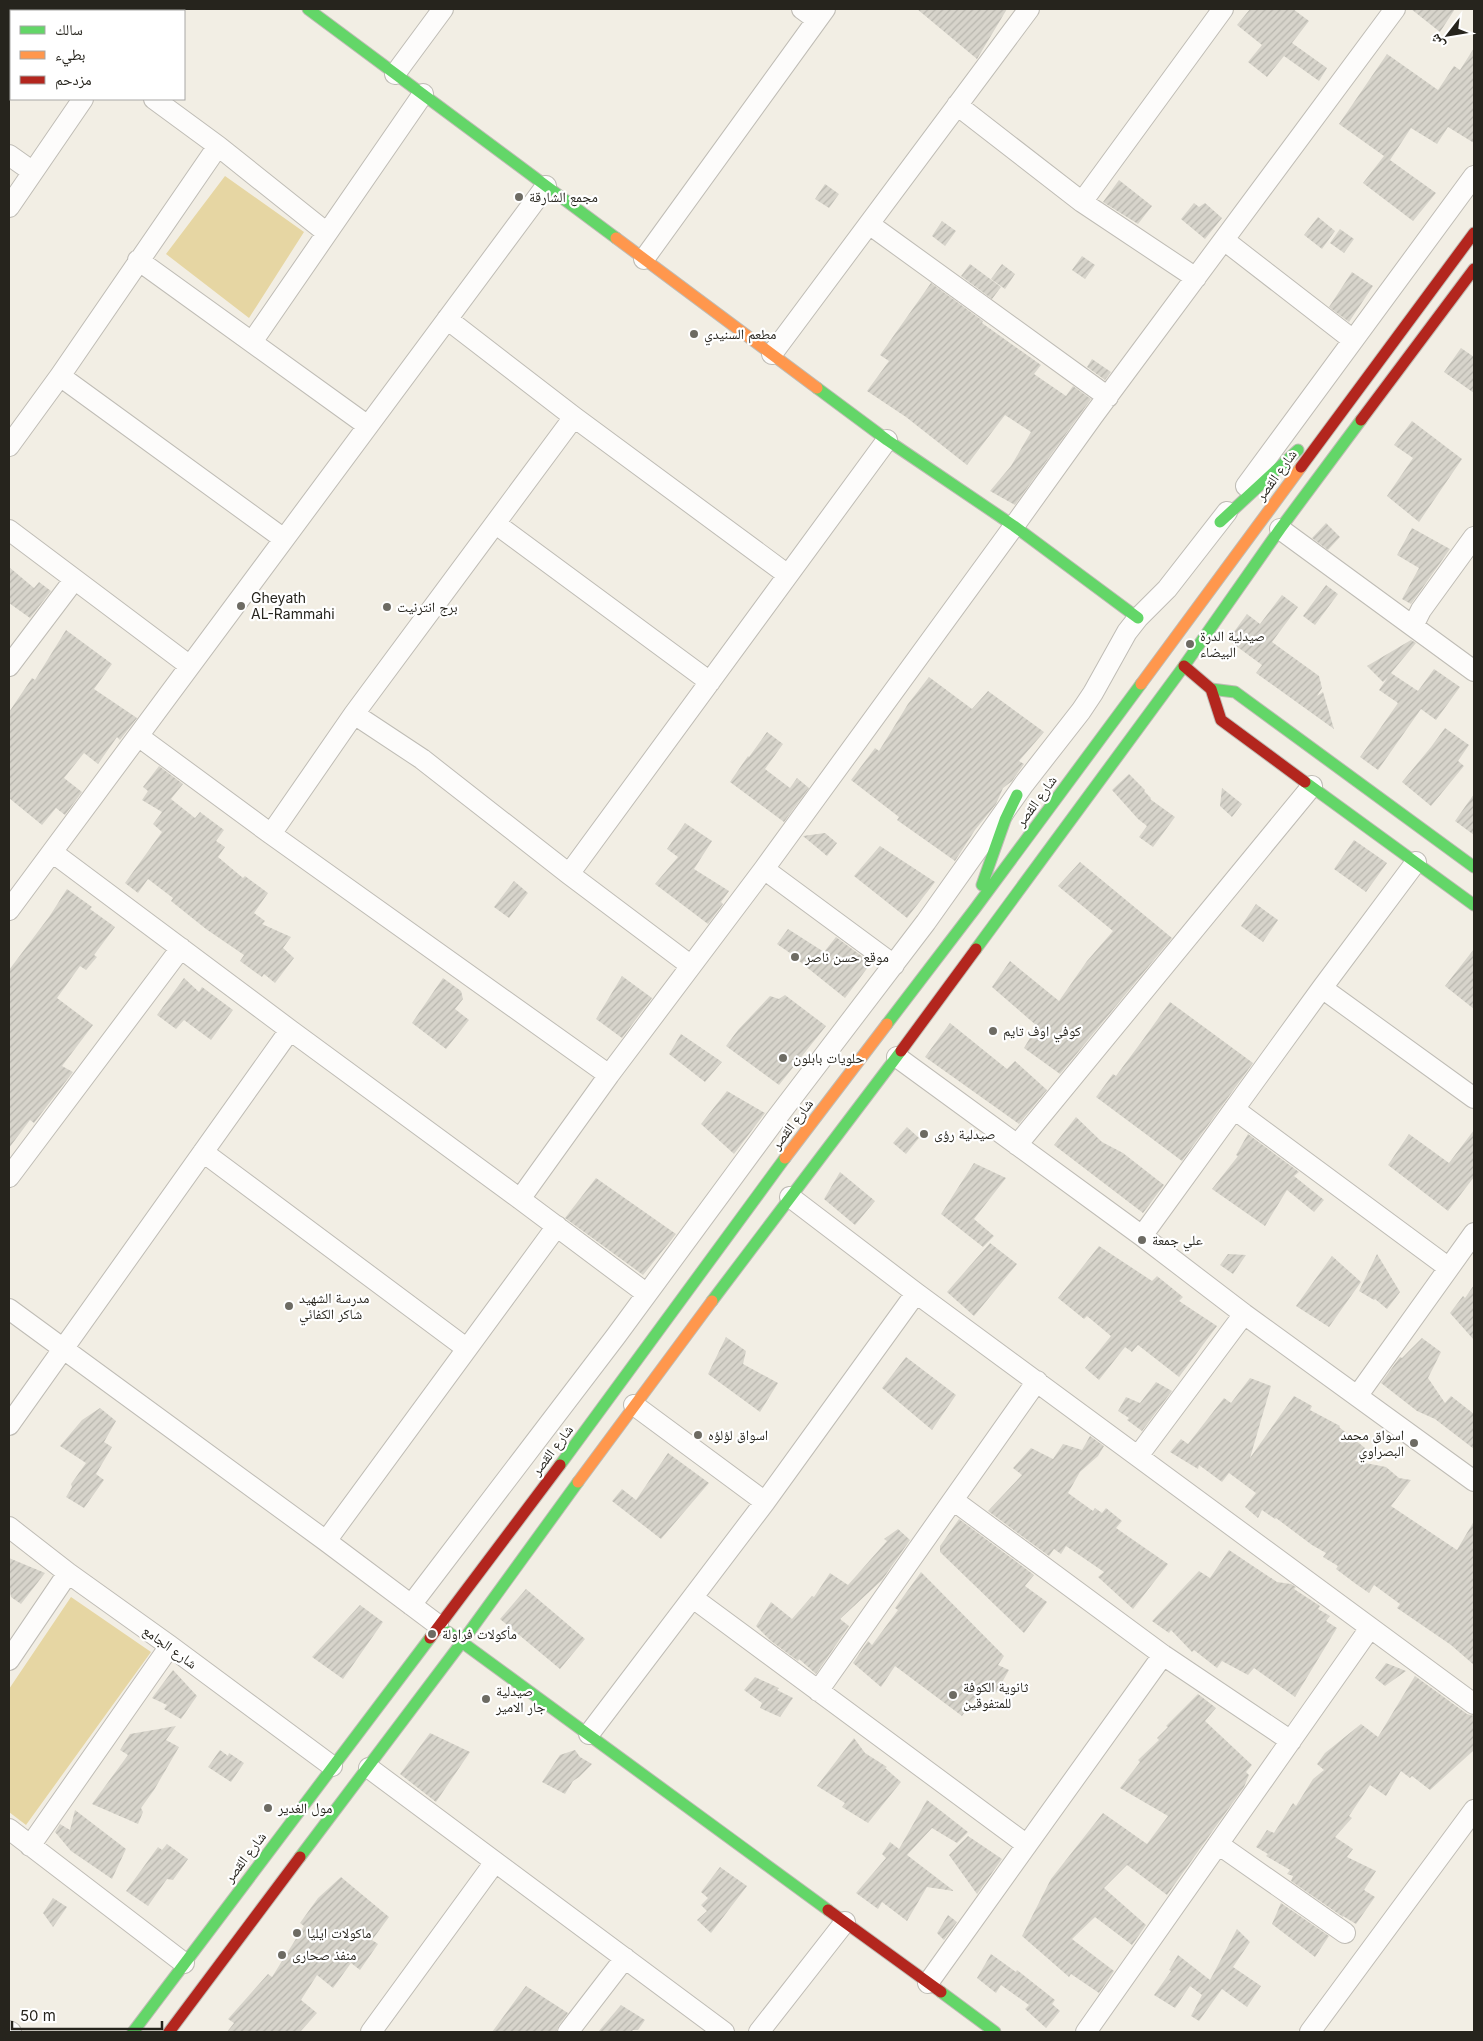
<svg xmlns="http://www.w3.org/2000/svg" width="1483" height="2041" viewBox="0 0 1483 2041" font-family="Inter,'Noto Naskh Arabic',sans-serif">
	<style>
		.green { fill: #e6d6a3 }
		.building { fill: url(#building-hatch) }
		.lines { fill: none; stroke-linecap: round; stroke-linejoin: round }
		.street-casing { stroke: #bfbcb5; stroke-width: 22 }
		.fast-casing { stroke: #bfbcb5; stroke-width: 13 }
		.slow-casing { stroke: #bfbcb5; stroke-width: 13 }
		.jam-casing { stroke: #bfbcb5; stroke-width: 13 }
		.street { stroke: #fdfcfb; stroke-width: 20 }
		.fast { stroke: #63d668; stroke-width: 11 }
		.slow { stroke: #ff974d; stroke-width: 11 }
		.jam { stroke: #b3261e; stroke-width: 11 }
		.poi-dot { fill: #6d6b63; stroke: #fff; stroke-width: 2 }
		.labels { text-anchor: middle; stroke-width: 4.5; stroke-linejoin: round; paint-order: stroke }
		.poi-label { font-size: 14px; fill: #26241d; stroke: #fff; text-anchor: start }
		.street-label { font-size: 14px; fill: #26241d; stroke: #fff }
	</style>
	<defs>
		<pattern id="building-hatch" width="6" height="6" patternUnits="userSpaceOnUse" patternTransform="scale(1.25)"><rect width="6" height="6" fill="#d7d4cb"/><path d="M-1 1l2-2M0 6l6-6M5 7l2-2" fill="none" stroke="#b8b6ae"/></pattern>
	</defs>
	<rect width="100%" height="100%" fill="#f2eee4"/>
	<path class="green" d="M225,176L304,232L249,318L166,254Z
		M71,1597L151,1652L26,1825L9,1812V1689Z"/>
	<path class="building" d="M917,9H1007L977,59Z
		M1250,9H1293L1309,21L1292,43L1327,68L1319,81L1284,56L1267,77L1248,62L1262,45L1237,25Z
		M1411,9H1455L1440,32Z
		M1474,48V143L1448,127L1437,144L1411,128L1390,160L1436,193L1413,221L1363,183L1384,156L1339,124L1387,54L1438,90L1454,66L1460,70Z
		M1119,180L1152,206L1138,224L1103,202Z
		M825,184L839,194L829,208L815,199Z
		M1194,203L1199,207L1205,203L1222,218L1205,239L1181,219Z
		M1318,217L1335,231L1322,249L1304,235Z
		M942,221L956,231L945,246L932,236Z
		M1340,229L1354,239L1344,253L1330,243Z
		M1082,256L1095,265L1085,279L1072,270Z
		M970,264L1001,287L992,299L961,276Z
		M1002,264L1015,274L1005,289L991,279Z
		M1352,272L1373,286L1349,322L1329,307Z
		M931,283L983,321L982,323L1041,365L1034,374L1066,396L1073,386L1091,399L1015,505L990,491L1011,466L1031,432L1005,415L967,465L906,417L867,391L889,361L880,355Z
		M1461,348L1474,357V393L1444,372Z
		M1092,359L1111,372L1105,380L1087,367Z
		M1412,421L1462,459L1419,522L1387,496L1413,458L1394,445Z
		M1326,523L1340,537L1328,550L1312,538Z
		M1412,528L1450,549L1411,604L1402,599L1419,568L1397,555Z
		M9,567L34,588L39,582L51,591L30,618L9,603Z
		M1326,585L1338,594L1315,625L1303,616Z
		M1282,595L1298,607L1272,642L1319,676L1322,688L1317,696L1323,692L1334,729L1256,673L1262,665L1228,640L1247,614L1260,624Z
		M66,630L112,664L94,689L137,718L120,740L117,737L98,764L84,753L64,778L82,792L65,815L56,808L42,825L9,798V712L32,678L35,680Z
		M1411,640L1416,643L1391,673L1418,691L1434,669L1460,687L1436,720L1421,709L1378,770L1360,757L1398,703L1379,690L1388,677L1383,682L1367,666Z
		M929,677L972,709L988,691L1044,732L1019,761L1024,764L1012,781L1003,788L996,804L975,830L955,861L897,820L899,817L851,780L875,748L879,751L908,704Z
		M1445,728L1469,745L1458,761L1464,766L1431,806L1402,782L1431,747Z
		M767,732L783,744L765,769L790,788L797,778L809,788L784,822L730,782L748,756L749,757Z
		M159,766L183,784L171,799L195,818L200,812L224,830L216,841L225,847L218,857L243,878L245,876L268,893L254,913L265,921L262,924L291,937L283,948L294,958L275,983L264,974L262,977L240,961L244,955L206,929L171,901L173,898L148,879L138,893L125,883L162,832L153,824L162,812L142,800L148,791L143,787Z
		M1129,774L1145,790L1144,791L1151,798L1150,799L1175,817L1153,847L1139,837L1147,826L1138,819L1112,790Z
		M1222,788L1242,804L1232,817L1220,806Z
		M1474,794V835L1455,821Z
		M685,823L712,841L694,869L729,891L721,902L723,904L708,924L655,884L678,857L667,849Z
		M825,833L837,843L827,856L803,836Z
		M1354,840L1387,863L1366,892L1334,869Z
		M880,846L935,882L907,918L854,876Z
		M1080,862L1172,938L1060,1074L1024,1048L1037,1026L992,987L1010,961L1059,1001L1087,961L1113,931L1058,886Z
		M514,881L528,893L509,918L494,907Z
		M67,889L92,907L90,909L115,927L94,955L97,957L86,970L80,966L57,998L93,1025L62,1066L73,1072L34,1123L30,1120L9,1148V970L49,917Z
		M1256,904L1278,920L1263,942L1241,926Z
		M788,929L824,952L836,937L871,963L845,998L799,961L800,960L777,944Z
		M1474,949V1009L1445,986Z
		M622,976L652,998L622,1038L596,1019Z
		M184,978L199,992L202,987L233,1010L211,1040L184,1020L176,1029L157,1015Z
		M443,978L461,991L463,999L455,1009L469,1020L446,1049L412,1023Z
		M785,995L826,1026L779,1085L726,1046L738,1030L770,996L779,999Z
		M1170,1002L1253,1063L1182,1161L1096,1097L1113,1074L1116,1076L1142,1041Z
		M950,1023L1007,1069L1015,1061L1047,1090L1019,1124L925,1057Z
		M681,1034L722,1062L705,1082L669,1054Z
		M727,1091L765,1113L734,1154L701,1124Z
		M1076,1117L1102,1142L1123,1153L1164,1185L1143,1213L1054,1145Z
		M907,1127L919,1138L906,1154L893,1143Z
		M1474,1130V1177L1448,1211L1388,1165L1409,1134L1449,1163Z
		M1248,1134L1299,1172L1294,1176L1324,1200L1314,1212L1287,1190L1265,1226L1212,1189L1238,1156L1236,1155Z
		M974,1163L1006,1178L974,1219L994,1236L983,1247L941,1214Z
		M840,1172L875,1201L855,1225L824,1199Z
		M596,1178L676,1234L643,1275L565,1218Z
		M990,1243L1017,1264L974,1316L947,1292Z
		M1099,1246L1152,1281L1157,1276L1183,1297L1179,1301L1217,1326L1179,1377L1138,1345L1132,1352L1125,1347L1099,1380L1085,1368L1111,1336L1087,1316L1084,1319L1058,1298Z
		M1228,1254L1246,1255L1233,1274L1220,1265Z
		M1377,1254L1400,1292L1387,1309L1375,1299L1374,1300L1359,1291Z
		M1332,1256L1361,1282L1329,1327L1296,1306Z
		M1474,1285V1340L1450,1313L1463,1296L1465,1298Z
		M726,1337L746,1351L743,1364L778,1383L760,1412L708,1374Z
		M1422,1338L1441,1352L1428,1378L1445,1403L1451,1396L1474,1414V1449L1435,1419L1417,1411L1381,1383L1400,1357L1402,1358Z
		M906,1357L956,1395L932,1430L882,1388Z
		M1250,1378L1271,1386L1250,1458L1294,1396L1312,1406L1310,1410L1340,1426L1339,1427L1365,1448L1355,1461L1386,1467L1399,1478L1411,1480L1391,1506L1457,1550L1474,1521V1665L1451,1645L1397,1608L1400,1604L1374,1585L1369,1593L1356,1584L1336,1569L1338,1566L1323,1557L1326,1553L1312,1545L1276,1518L1275,1519L1262,1510L1258,1518L1245,1507L1256,1493L1229,1473L1222,1482L1199,1465L1198,1469L1170,1452L1181,1439L1188,1444L1224,1398L1231,1403Z
		M1156,1382L1172,1391L1142,1431L1127,1420L1129,1418L1118,1411L1126,1397L1140,1403Z
		M100,1408L116,1421L104,1442L112,1447L96,1474L104,1480L84,1508L66,1497L72,1487L71,1484L86,1463L60,1446L82,1420Z
		M1090,1436L1104,1446L1098,1456L1080,1472L1068,1493L1093,1511L1095,1508L1102,1513L1106,1508L1122,1521L1116,1528L1168,1564L1133,1609L1098,1577L1104,1572L1066,1546L1061,1554L1054,1549L1049,1556L988,1511L1022,1475L1013,1468L1031,1448L1053,1459L1063,1444L1082,1450Z
		M668,1453L709,1483L661,1539L612,1501L622,1489L636,1500Z
		M959,1519L1034,1575L1025,1586L1047,1602L1024,1633L940,1552V1546Z
		M898,1529L910,1540L882,1580L840,1619L849,1626L816,1674L799,1659L798,1661L771,1641L756,1626L771,1602L792,1619L812,1596L814,1597L830,1573L848,1585L887,1541L884,1539Z
		M1229,1550L1277,1582L1291,1584L1296,1587L1294,1589L1320,1606L1318,1609L1330,1616L1326,1621L1337,1628L1295,1697L1254,1668L1248,1675L1222,1661L1217,1668L1194,1650L1192,1652L1171,1630L1169,1633L1152,1621L1199,1571L1210,1578Z
		M9,1558L45,1573L21,1604L11,1597L9,1586Z
		M921,1572L1004,1656L998,1665L1009,1670L996,1693L983,1687L962,1716L895,1666L881,1687L853,1663L868,1641L872,1645L898,1610L895,1608Z
		M526,1589L585,1639L560,1669L500,1619Z
		M360,1605L383,1622L343,1679L312,1657Z
		M1386,1663L1406,1671L1385,1686L1375,1678Z
		M173,1670L197,1696L181,1719L164,1709L167,1705L152,1698Z
		M1415,1676L1467,1714L1474,1716V1750L1430,1790L1412,1776L1410,1778L1401,1771L1386,1796L1370,1785L1349,1816L1352,1818L1335,1837L1353,1849L1347,1857L1376,1871L1364,1890L1375,1897L1356,1924L1343,1916V1917L1291,1881L1293,1876L1287,1874L1290,1870L1266,1856L1268,1854L1256,1847L1267,1830L1274,1833L1293,1803L1296,1806L1313,1779L1324,1770L1317,1764L1325,1753L1361,1724L1378,1737Z
		M755,1677L779,1688L777,1690L793,1698L780,1717L760,1708L762,1703L744,1690Z
		M1198,1694L1216,1708L1205,1721L1252,1765L1246,1772L1249,1775L1244,1787L1167,1895L1127,1865L1104,1888L1146,1925L1132,1945L1095,1917L1072,1939L1114,1971L1099,1993L1071,1974L1069,1977L1022,1936L1051,1879L1103,1813L1147,1844L1168,1816L1120,1788L1140,1762L1138,1760L1159,1740L1157,1738L1168,1727L1166,1726Z
		M176,1726L166,1740L179,1747L154,1790L141,1808L143,1812L138,1824L92,1804L128,1755L120,1750L130,1734Z
		M430,1733L470,1752L436,1802L400,1774Z
		M854,1738L865,1753L887,1767L885,1768L901,1782L868,1823L842,1807L845,1803L817,1786Z
		M220,1750L228,1756L229,1753L244,1763L231,1782L208,1767Z
		M575,1750L580,1757L592,1764L579,1777L573,1781L565,1794L542,1782L560,1755Z
		M927,1800L968,1832L957,1843L932,1828L907,1855L954,1891L927,1887L907,1921L882,1902L878,1909L856,1893L886,1858L882,1854L890,1842L899,1849Z
		M75,1810L126,1849L112,1879L71,1851L55,1832L60,1824L70,1830Z
		M968,1836L1002,1859L977,1894L949,1855Z
		M167,1844L188,1859L173,1880L167,1879L148,1906L126,1891L158,1847L162,1850Z
		M720,1867L747,1886L711,1933L697,1920L707,1911L701,1905L708,1898L701,1892Z
		M341,1877L389,1917L372,1940L378,1944L360,1970L351,1963L333,1988L317,1975L301,2000L317,2013L300,2032H227L234,2023L228,2019L268,1974L272,1977L304,1926L300,1923L318,1898Z
		M53,1898L67,1907L53,1927L43,1913Z
		M1281,1903L1329,1936L1315,1957L1272,1924Z
		M948,1915L957,1922L944,1940L937,1933Z
		M1237,1929L1250,1942L1233,1967L1261,1986L1247,2007L1222,1989L1199,2021L1191,2016L1202,1995L1190,1986L1175,2008L1154,1995L1171,1971L1169,1970L1178,1955L1210,1980Z
		M991,1954L1016,1972L1017,1970L1055,2000L1052,2004L1060,2011L1046,2028L1025,2009L1029,2005L1001,1985L996,1993L977,1978Z
		M526,1986L568,2013L559,2025L556,2032H492Z
		M621,2005L645,2020L638,2030H633L631,2032H598Z"/>
	<g class="lines">
		<g class="street-casing">
			<path id="street" d="M802,9L817,20
				M143,11L145,9
				M395,74L443,9
				M154,99L218,146L327,233
				M957,105L1082,202L1196,278
				M9,155L33,172
				M1082,202L1223,9
				M9,207L83,99
				M869,224L1108,397
				M1224,240L1353,340
				M644,259L825,9
				M138,260L368,426
				M447,319L574,417L788,575
				M252,342L423,94
				M772,354L1029,9
				M60,376L284,539
				M9,446L60,376L218,146
				M1246,486L1474,176
				M496,524L710,682
				M1280,529L1474,671
				M9,530L190,666
				M1413,626L1421,610L1474,537
				M9,666L74,580
				M354,714L422,759L569,874L690,965
				M138,736L271,834L609,1075
				M271,834L354,714L574,417
				M52,852L290,1030L520,1199L647,1294
				M764,869L894,965
				M569,874L887,440
				M9,910L546,186
				M1322,988L1474,1098
				M897,1057L1142,1236L1244,1314L1474,1481
				M1234,1109L1449,1268
				M1017,1145L1312,786
				M203,1152L466,1348
				M9,1177L181,948
				M790,1197L916,1293L1474,1704
				M520,1199L609,1075L764,869L1014,526L1093,416L1395,9
				M1142,1236L1322,988L1416,862
				M9,1309L326,1541L438,1625
				M1358,1395L1474,1233
				M634,1405L765,1502
				M9,1425L290,1030
				M1138,1456L1244,1314
				M953,1500L1163,1655L1291,1741
				M9,1527L68,1573L170,1646L332,1766
				M326,1541L557,1226
				M693,1598L1027,1845
				M411,1605L616,1336L775,1120L926,922L1024,784L1081,711L1093,693L1127,632L1138,618L1167,589L1227,512
				M9,1660L68,1573
				M818,1691L1037,1381
				M589,1734L765,1502L916,1293
				M369,1768L724,2032
				M9,1829L184,1963
				M1218,1844L1345,1933
				M30,1846L170,1646
				M928,1983L1163,1655
				M9,2031L11,2032
				M371,2032L495,1862
				M568,2032L625,1958
				M759,2032L845,1922
				M1086,2032L1370,1628
				M1310,2032L1474,1810"/>
		</g>
		<g class="fast-casing">
			<path id="fast" d="M308,9L616,238
				M817,388L887,440L1014,526L1138,618
				M1220,522L1298,450
				M1211,689L1235,692L1474,867
				M1305,782L1474,905
				M982,885L1005,820L1017,795
				M976,949L1184,666L1280,529L1361,420
				M887,1024L974,910L1141,684
				M712,1301L901,1051
				M560,1465L785,1158
				M448,1632L828,1910
				M300,1857L462,1642L578,1482
				M941,1992L995,2032
				M133,2032L430,1638"/>
		</g>
		<g class="slow-casing">
			<path id="slow" d="M616,238L817,388
				M1141,684L1301,467
				M785,1158L887,1024
				M578,1482L712,1301"/>
		</g>
		<g class="jam-casing">
			<path id="jam" d="M1361,420L1474,269
				M1301,467L1474,233
				M1184,666L1211,689L1221,720L1305,782
				M901,1051L976,949
				M430,1638L560,1465
				M828,1910L941,1992
				M169,2032L300,1857"/>
		</g>
		<use href="#street" class="street"/>
		<use href="#fast" class="fast"/>
		<use href="#slow" class="slow"/>
		<use href="#jam" class="jam"/>
	</g>
	<g class="poi-dot">
		<circle cx="519" cy="197" r="5"/>
		<circle cx="694" cy="334" r="5"/>
		<circle cx="241" cy="606" r="5"/>
		<circle cx="387" cy="607" r="5"/>
		<circle cx="1190" cy="644" r="5"/>
		<circle cx="795" cy="957" r="5"/>
		<circle cx="993" cy="1031" r="5"/>
		<circle cx="783" cy="1058" r="5"/>
		<circle cx="924" cy="1134" r="5"/>
		<circle cx="1142" cy="1240" r="5"/>
		<circle cx="289" cy="1306" r="5"/>
		<circle cx="698" cy="1435" r="5"/>
		<circle cx="1414" cy="1443" r="5"/>
		<circle cx="432" cy="1634" r="5"/>
		<circle cx="953" cy="1695" r="5"/>
		<circle cx="486" cy="1699" r="5"/>
		<circle cx="268" cy="1808" r="5"/>
		<circle cx="297" cy="1933" r="5"/>
		<circle cx="282" cy="1955" r="5"/>
	</g>
	<g class="labels">
		<g class="poi-label">
			<text x="529" y="202">مجمع الشارقة</text>
			<text x="704" y="339">مطعم السنيدي</text>
			<text x="251" y="603">Gheyath<tspan x="251" dy="16">AL-Rammahi</tspan></text>
			<text x="397" y="612">برج انترنيت</text>
			<text x="1200" y="641">صيدلية الدرة<tspan x="1200" dy="16">البيضاء</tspan></text>
			<text x="805" y="962">موقع حسن ناصر</text>
			<text x="1003" y="1036">كوفي اوف تايم</text>
			<text x="793" y="1063">حلويات بابلون</text>
			<text x="934" y="1139">صيدلية رؤى</text>
			<text x="1152" y="1245">علي جمعة</text>
			<text x="299" y="1303">مدرسة الشهيد<tspan x="299" dy="16">شاكر الكفائي</tspan></text>
			<text x="708" y="1440">اسواق لؤلؤه</text>
			<text x="1404" y="1440" text-anchor="end">اسواق محمد<tspan x="1404" dy="16">البصراوي</tspan></text>
			<text x="442" y="1639">مأكولات فراولة</text>
			<text x="963" y="1692">ثانوية الكوفة<tspan x="963" dy="16">للمتفوقين</tspan></text>
			<text x="496" y="1696">صيدلية<tspan x="496" dy="16">جار الامير</tspan></text>
			<text x="278" y="1813">مول الغدير</text>
			<text x="307" y="1938">ماكولات ايليا</text>
			<text x="292" y="1960">منفذ صحارى</text>
		</g>
		<g class="street-label">
			<text transform="translate(1276 475) rotate(-54)" y="5">شارع القصر</text>
			<text transform="translate(1036 801) rotate(-54)" y="5">شارع القصر</text>
			<text transform="translate(792 1124) rotate(-53)" y="5">شارع القصر</text>
			<text transform="translate(552 1450) rotate(-53)" y="5">شارع القصر</text>
			<text transform="translate(170 1647) rotate(36)" y="5">شارع الجامع</text>
			<text transform="translate(245 1857) rotate(-53)" y="5">شارع القصر</text>
		</g>
	</g>
	<rect width="1483" height="2041" fill="none" stroke="#26241d" stroke-width="20"/>
	<rect x="10" y="10" width="175" height="90" fill="#ffffff" stroke="#a8a7a5"/>
	<rect x="20" y="26" width="25" height="8" fill="#63d668" stroke="#a8a7a5"/>
	<text x="55" y="35" font-size="15" fill="#26241d">سالك</text>
	<rect x="20" y="51" width="25" height="8" fill="#ff974d" stroke="#a8a7a5"/>
	<text x="55" y="60" font-size="15" fill="#26241d">بطيء</text>
	<rect x="20" y="76" width="25" height="8" fill="#b3261e" stroke="#a8a7a5"/>
	<text x="55" y="85" font-size="15" fill="#26241d">مزدحم</text>
	<g transform="translate(1448 35) rotate(239)" stroke="#ffffff" stroke-width="4" paint-order="stroke">
	<path d="M0-4L9 19L0 12L-9 19Z" fill="#26241d"/>
	<text y="-8" font-size="14" font-weight="bold" text-anchor="middle" fill="#26241d">ش</text>
	</g>
	<path d="M12 2021v8h150v-8" fill="none" stroke="#26241d" stroke-width="2.5"/>
	<text x="20" y="2021" font-size="15" fill="#26241d" stroke="#ffffff" stroke-width="4" paint-order="stroke">50 m</text>
</svg>
